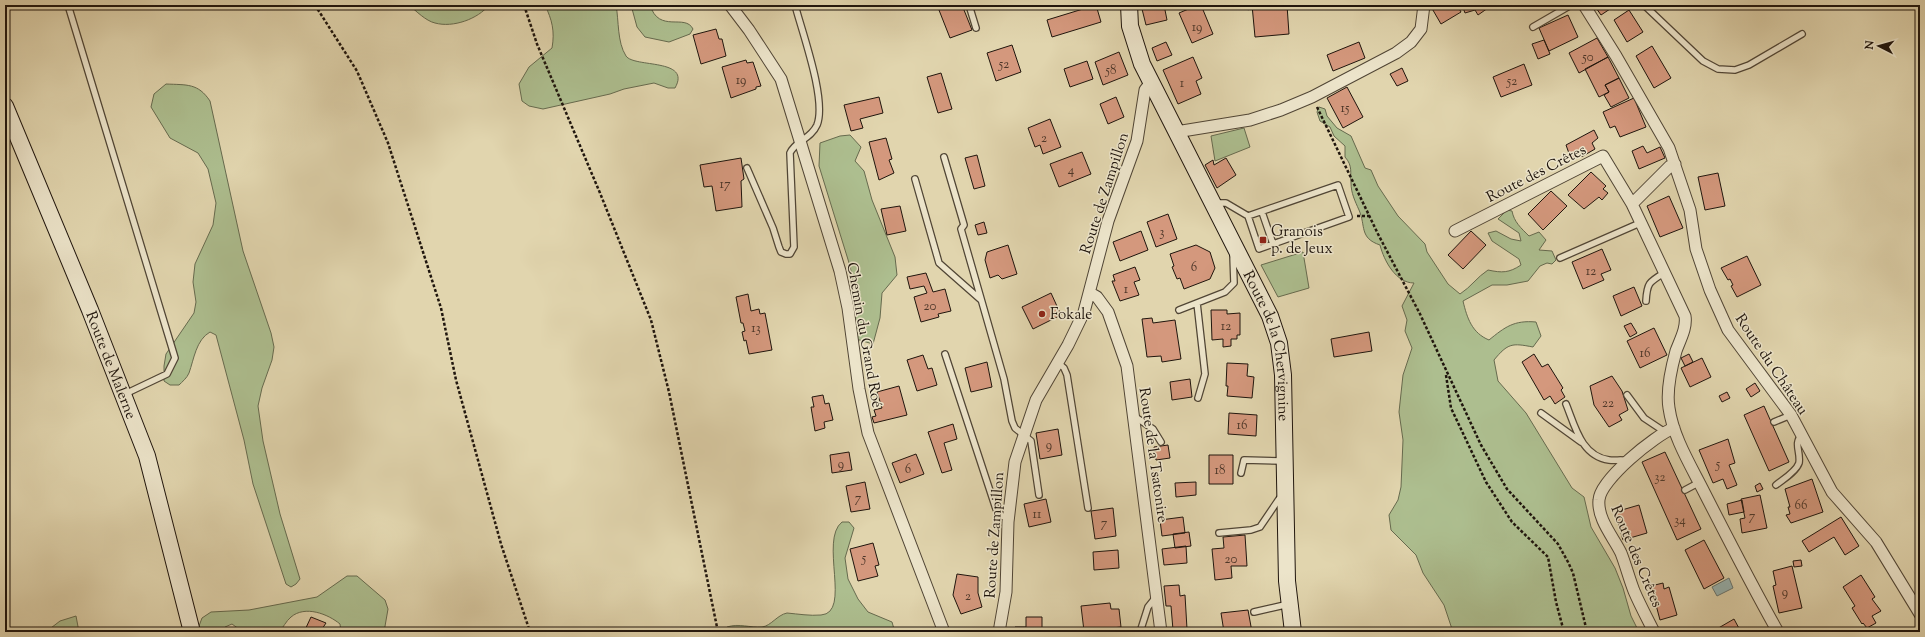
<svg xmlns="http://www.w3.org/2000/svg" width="1925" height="637" viewBox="0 0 1925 637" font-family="'Sorts Mill Goudy',serif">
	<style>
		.green { fill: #adbe8f; stroke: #666a4e }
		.water { fill: #98b6b5; stroke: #687672 }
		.building { fill: #d4987d; stroke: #1f150d }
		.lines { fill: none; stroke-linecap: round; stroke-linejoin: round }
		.lane-casing { stroke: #504535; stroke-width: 8 }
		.street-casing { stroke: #504535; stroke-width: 13 }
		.secondary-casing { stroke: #1f150d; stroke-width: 18 }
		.path { stroke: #1f150d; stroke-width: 2.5; stroke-dasharray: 3 2; stroke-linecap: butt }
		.lane { stroke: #ece4ca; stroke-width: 5.5 }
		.street { stroke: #ece4ca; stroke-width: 11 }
		.secondary { stroke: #ece4ca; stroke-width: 16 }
		.poi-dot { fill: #8f2418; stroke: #ece4ca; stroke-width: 1.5 }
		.labels { text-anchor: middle; stroke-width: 3; stroke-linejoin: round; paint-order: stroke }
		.number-label { font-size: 13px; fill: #4c3629 }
		.street-label { font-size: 15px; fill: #1f150d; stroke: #ece4ca }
		.poi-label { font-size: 15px; fill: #1f150d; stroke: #ece4ca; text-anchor: start }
	</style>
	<rect width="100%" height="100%" fill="#e1d5ae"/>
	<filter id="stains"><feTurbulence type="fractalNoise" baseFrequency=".005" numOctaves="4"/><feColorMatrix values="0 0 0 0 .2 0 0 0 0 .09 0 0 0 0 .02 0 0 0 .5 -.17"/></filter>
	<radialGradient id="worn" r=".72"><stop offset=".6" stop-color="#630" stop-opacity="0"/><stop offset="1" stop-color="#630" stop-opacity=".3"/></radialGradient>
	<path class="green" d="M409,5H489C478,19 453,28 435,23C426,21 416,11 409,5Z
		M545,5H616C619,21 617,42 626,56C634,68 692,58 675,88H668L654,83L624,89L610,94L543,109L529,106L522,101L519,84L529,67L552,48C555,31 552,20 545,5Z
		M631,5H650C659,34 685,13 693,29L690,34L669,42L645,37L637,27Z
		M166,84C187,85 198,83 210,101L243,251L271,333L274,347L272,360L262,388L258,406L263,441L280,514L300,579L296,584L291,587L286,584L253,484L244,440L216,335L210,332C196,340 194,359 189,373C187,378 182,382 179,385H170L164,381V366L166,354L194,313L196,302L193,282L195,264L213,225L216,203L208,169L198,153L170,138L151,107L154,94Z
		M1319,107L1325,109L1327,116L1337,128L1351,136L1365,168L1371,170L1378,186L1398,216L1425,244L1427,252L1448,284L1460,294C1471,287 1477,277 1488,270C1502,273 1509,273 1521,265L1519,259L1492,241L1488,233L1496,231L1511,239L1521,241L1519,233L1498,219L1507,210L1512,211C1514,222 1521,228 1529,236L1539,232L1546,240L1539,250L1552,251L1556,260L1552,264L1547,263L1540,266L1528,281L1507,285H1492L1463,301C1467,318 1472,333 1489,340C1505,327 1514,320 1536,322L1541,336L1533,347C1512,343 1508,343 1494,360L1498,381L1526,413L1572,488L1584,497L1591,527L1615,568L1623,588L1631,616L1639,632H1453L1444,605L1423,573L1416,555L1391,530L1389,515L1398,500L1401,487L1403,440L1399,412L1403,375L1412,348L1405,331L1407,320L1402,306L1414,283C1396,283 1384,261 1380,245C1359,238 1366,226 1359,210C1355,201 1351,193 1351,183C1350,172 1353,166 1345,157V146L1334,136L1330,127L1320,121L1317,112Z
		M1244,128L1250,147L1215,161L1211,136Z
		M850,135L861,147L855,161L864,171L872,200L895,257L897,275L882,293L880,318L873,344L856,339L855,324L856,298L850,266L819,166L820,143L840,136Z
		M1303,252L1309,288L1278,297L1261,265Z
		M842,522H849L854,528L845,558L848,579L858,599L868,612L892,622L894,629L892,632H725L727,627C739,623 750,628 762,627C771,626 777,615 787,613C798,614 810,616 821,615C852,613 819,540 842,522Z
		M347,576H357L385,600L388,609L384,632H341L340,624C328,614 305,605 291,617C286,621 283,628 279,632H243L232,624L225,627L221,632H200L199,626L202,618L211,612L249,610L317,597Z
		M76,616L79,632H41L47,631L60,621Z"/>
	<path class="water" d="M1729,578L1733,588L1717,596L1712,587Z"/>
	<path class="building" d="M937,5H962L972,30L950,38Z
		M1096,5L1101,22L1052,37L1047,20Z
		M1141,5H1164L1167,20L1146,25Z
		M1198,5H1201L1213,34L1192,43L1179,13Z
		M1252,5H1287L1289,34L1255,37Z
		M1430,5H1457L1461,12L1441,24Z
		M1462,5H1487L1488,8L1478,15L1475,10L1465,13Z
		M1594,5H1616L1601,15Z
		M1629,10L1643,32L1627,42L1614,20Z
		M1568,15L1578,37L1549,51L1539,28Z
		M716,29L719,39H722L726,56L701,64L693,35Z
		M1597,38L1608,57L1579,73L1569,53Z
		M1544,40L1550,54L1538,59L1532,44Z
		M1166,42L1172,55L1157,61L1152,48Z
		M1359,42L1365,58L1333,71L1327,55Z
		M1012,45L1021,72L996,81L987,53Z
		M1652,46L1671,78L1654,88L1636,56Z
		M1119,52L1128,75L1103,85L1095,62Z
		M1193,57L1202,78L1196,81L1201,94L1178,104L1163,70Z
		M1608,57L1619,78L1605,85L1609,92L1599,97L1585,69Z
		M746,60L747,63L753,62L761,86L756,87V89L731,98L722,67Z
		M1087,61L1093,79L1070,87L1064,69Z
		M1524,64L1532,85L1501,97L1493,77Z
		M1402,68L1408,81L1397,86L1390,74Z
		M941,73L952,109L938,113L927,77Z
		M1619,78L1629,98L1611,107L1604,95L1609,92L1605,85Z
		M1347,87L1363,117L1343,128L1327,98Z
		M879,97L883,113L860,119L863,128L851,131L844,105Z
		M1116,97L1124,117L1108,124L1100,104Z
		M1634,98L1646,127L1620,137L1615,126L1610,128L1603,112Z
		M1050,119L1061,147L1043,154L1040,145L1035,147L1028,128Z
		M1594,130L1598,138L1592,143L1595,149L1583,156L1571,159L1566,145Z
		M886,138L892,159L889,160L894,173L879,180L869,142Z
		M1643,146L1647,153L1660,147L1665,158L1639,169L1632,151Z
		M1082,152L1091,174L1059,187L1050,164Z
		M977,155L985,186L974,189L965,158Z
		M741,158L744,179L741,181L742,207L716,211L712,186L704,187L700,165Z
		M1226,158L1236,175L1217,188L1205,165L1213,160L1214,165Z
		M1591,172L1606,186L1603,189L1608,193L1602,200L1599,197L1584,209L1568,195Z
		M1718,173L1725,206L1705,210L1698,177Z
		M1551,191L1567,206L1543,230L1528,214Z
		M1669,196L1683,228L1660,237L1647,206Z
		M900,206L906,231L887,235L881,209Z
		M1168,214L1177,239L1156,247L1147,222Z
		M984,222L987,233L978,235L975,225Z
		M1141,231L1148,250L1120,261L1113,242Z
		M1471,231L1486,245L1463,269L1448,255Z
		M1008,245L1017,274L1002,279L998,275L990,278L985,260L987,252Z
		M1196,245L1210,252L1215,268L1210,279L1184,289L1180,278L1177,279L1172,267L1174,266L1170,254Z
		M1602,249L1611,270L1601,274L1604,280L1583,289L1572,262Z
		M1747,256L1761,285L1737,297L1731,286L1733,285L1730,279L1728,280L1721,268Z
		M1135,267L1140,280L1134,282L1139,295L1120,301L1112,281H1115L1113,275Z
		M926,273L933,292L945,289L951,311L938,314L939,317L921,322L914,297L927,293L924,286L910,289L907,277Z
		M1634,287L1642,306L1621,316L1613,296Z
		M1051,293L1061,315L1033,329L1022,307Z
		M748,294L751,311L759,309L760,314L765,313L772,350L749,354L746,340L744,341L742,332L745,331L743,323H741L736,297Z
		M1211,310H1227V314L1240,313V335H1237V339H1231V346L1223,347V339L1212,340Z
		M1152,318L1153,323L1175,320L1181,359L1162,362L1161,356L1147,357L1142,319Z
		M1631,323L1637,333L1630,337L1624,326Z
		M1654,328L1667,355L1640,368L1627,341Z
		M1369,332L1372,351L1334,357L1331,339Z
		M1534,354L1542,367L1548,364L1563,388L1561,390L1565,397L1555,404L1550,396L1544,400L1522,362Z
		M1689,354L1693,362L1685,366L1681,358Z
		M923,355L928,369L932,368L937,385L917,391L907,360Z
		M1702,358L1711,377L1690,387L1681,368Z
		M987,362L992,387L971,392L965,368Z
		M1227,363L1248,364L1247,376L1254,377L1252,398L1227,396L1228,386H1226Z
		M1612,376L1622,391L1628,410L1619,415L1622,420L1609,427L1594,405L1590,386Z
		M1190,379L1192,397L1172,400L1170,382Z
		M1755,383L1760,391L1751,397L1746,389Z
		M899,386L907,415L874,423L872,417L876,416L874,410L882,408L877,392Z
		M1727,392L1730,398L1722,402L1719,396Z
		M823,395L825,404L829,403L833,420L824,422L825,428L815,431L811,407H814L812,397Z
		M1764,406L1789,462L1769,471L1744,415Z
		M1229,413L1257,415L1256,436L1228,434Z
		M953,424L957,439L944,443L952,470L942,473L928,432Z
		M1058,429L1062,455L1040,459L1036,433Z
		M1728,439L1735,463L1729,465L1737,485L1727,489L1723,479L1713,483L1699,450Z
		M1168,445L1170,458L1156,460L1154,447Z
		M849,452L852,470L832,473L830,455Z
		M1665,452L1701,529L1677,540L1642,462Z
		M916,454L924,474L900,483L892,463Z
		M1209,455H1233V484H1209Z
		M1812,479L1823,512L1791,523L1786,515L1790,514L1788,507H1790L1785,489Z
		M865,482L870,509L851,512L846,486Z
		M1196,482V495L1176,497L1175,483Z
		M1760,483L1763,489L1757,492L1755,486Z
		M1760,495L1767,528L1742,533L1740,519L1745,518L1741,499Z
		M1046,499L1051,522L1029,527L1024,504Z
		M1742,500L1744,512L1729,515L1727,504Z
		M1639,505L1647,533L1623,540L1615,512Z
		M1113,508L1116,536L1095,539L1091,511Z
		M1183,517L1185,533L1162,536L1160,520Z
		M1841,517L1859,546L1845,555L1834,537L1809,552L1802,541Z
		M1189,532L1191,546L1175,548L1173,534Z
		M1245,535L1247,566H1231L1232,578L1215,580L1212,549L1224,548L1223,537Z
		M1704,540L1724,578L1704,589L1685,550Z
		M873,543L879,565L875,566L878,576L858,581L850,549Z
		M1186,546L1187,563L1164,565L1162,549Z
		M1118,550L1119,568L1094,570L1093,552Z
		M1801,560L1802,566L1794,567L1793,561Z
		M1792,566L1802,608L1779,613L1773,586L1776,585L1773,571Z
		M957,574L978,577V593L982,607L961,614L953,595Z
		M1861,575L1875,597L1872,599L1881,611L1872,616L1876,623L1867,628L1863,623L1862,624L1852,608L1855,606L1843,587Z
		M1663,583L1664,589L1669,587L1677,615L1660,620L1651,586Z
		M1179,585L1180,596L1185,595L1187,629L1173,630L1171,606H1166L1164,586Z
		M1110,603L1111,609H1119L1121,627L1084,631L1081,606Z
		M1248,610L1252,632H1224L1221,613Z
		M311,617L326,623L320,632H304Z
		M1026,617H1042V632H1015V627H1026Z
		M1734,619L1741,632H1716L1715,630Z"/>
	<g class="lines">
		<g class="lane-casing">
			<path id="lane" d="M68,5L175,358L167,374L125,394
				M969,5L976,28
				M1246,5L1248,6
				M1644,5L1703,61L1718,69L1735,70L1749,65L1802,34
				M1533,27L1571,5
				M944,157L964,225L961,229L1004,379L1012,421L1015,428L1031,441L1039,495
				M747,168L773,228L779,247L781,252L786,254H790L794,247L790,153C795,141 811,139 817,125C827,100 802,32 795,5
				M915,179L939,263L981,300
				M1215,203H1226L1248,216L1259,249L1349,217L1338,185L1248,216
				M1262,212L1273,244
				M1560,258L1640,223
				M1646,301C1647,283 1649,282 1664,273
				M1197,303L1205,374L1198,398
				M1179,310L1225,292L1234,283L1233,255
				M945,354L996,509L1002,516L1009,518
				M1057,362L1064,368L1067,375L1088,508
				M1627,395L1644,418L1665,432
				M1566,404C1575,426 1581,456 1609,460C1616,461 1622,459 1628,461
				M1541,413L1581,442
				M1134,416L1153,429L1161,442
				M1774,422L1791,415
				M1241,473L1244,460L1283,461
				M1776,485C1782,480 1796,472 1799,463C1801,452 1793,443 1802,435
				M1685,490L1700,482
				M1219,533L1251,530L1260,527L1279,499L1283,498
				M1254,612L1289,604
				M1140,632L1148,607L1156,597"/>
		</g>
		<g class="street-casing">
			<path id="street" d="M730,5L749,30L781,79L840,271L848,308L859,389L868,433L944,632
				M1584,5L1616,56L1669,148L1690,210L1696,249L1710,290L1728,330L1791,415L1832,492L1876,542L1920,614
				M1176,132L1250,120L1281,110L1312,97L1396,53L1411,42L1421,29L1424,5
				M1632,204L1670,166L1675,164
				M1455,231L1603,156L1632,204L1685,316C1687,328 1680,340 1676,351C1671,369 1666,390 1669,408C1673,437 1691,466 1704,492C1728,539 1752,586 1778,632
				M1090,293L1097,297L1108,312L1127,366L1161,632
				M999,632L1006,592L1008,522L1015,462L1036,400L1068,345L1084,312L1108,221L1137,141L1145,90L1151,82
				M1654,632C1647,618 1640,605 1634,591C1629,578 1626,566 1621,553C1614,538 1597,519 1599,500C1600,480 1655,435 1674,428"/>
		</g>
		<g class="secondary-casing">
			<g id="secondary">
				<path id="s1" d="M1129,5L1130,26L1142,64L1270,316L1279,343L1283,375L1287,581L1293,632"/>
				<path id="s2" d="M5,106L90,310L147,456L192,632"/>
			</g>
		</g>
		<path class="path" d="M315,5L357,71L388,143L441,308L456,380L501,544L530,632
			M524,5L537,44L600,193L651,320L669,392L718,632
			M1317,107L1378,234L1420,314L1481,445L1507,489L1558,544L1568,562L1573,573L1587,632
			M1357,216H1370
			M1446,375L1451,408L1486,482L1512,522L1548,557L1556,602L1564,632"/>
		<use href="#lane" class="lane"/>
		<use href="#street" class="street"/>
		<use href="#secondary" class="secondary"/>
	</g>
	<g class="poi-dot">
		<rect x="1259" y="236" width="8" height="8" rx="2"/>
		<circle cx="1042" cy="314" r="4"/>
	</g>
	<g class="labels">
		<g class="number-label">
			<text x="1197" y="31">19</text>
			<text x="1588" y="61">50</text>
			<text x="1004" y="68">52</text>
			<text x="1111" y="74">58</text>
			<text x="741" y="84">19</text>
			<text x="1512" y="85">52</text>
			<text x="1182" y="87">1</text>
			<text x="1345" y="112">15</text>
			<text x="1044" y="142">2</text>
			<text x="1071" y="174">4</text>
			<text x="725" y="188">17</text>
			<text x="1162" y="236">3</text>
			<text x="1194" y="271">6</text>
			<text x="1591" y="275">12</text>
			<text x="1126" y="293">1</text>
			<text x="930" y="310">20</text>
			<text x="1226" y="330">12</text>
			<text x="756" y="332">13</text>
			<text x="1645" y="357">16</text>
			<text x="1608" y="407">22</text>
			<text x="1242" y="429">16</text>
			<text x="1049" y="449">9</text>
			<text x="841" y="468">9</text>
			<text x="1718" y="468">5</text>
			<text x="908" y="473">6</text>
			<text x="1220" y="474">18</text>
			<text x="1660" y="481">32</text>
			<text x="858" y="502">7</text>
			<text x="1801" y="509">66</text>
			<text x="1037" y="518">11</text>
			<text x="1752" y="520">7</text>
			<text x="1680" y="524">34</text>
			<text x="1104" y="527">7</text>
			<text x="864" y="562">5</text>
			<text x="1231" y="563">20</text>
			<text x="1785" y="596">9</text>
			<text x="968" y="600">2</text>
		</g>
		<g class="street-label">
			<text transform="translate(1536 173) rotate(-27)" y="5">Route des Crêtes</text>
			<text transform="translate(1104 193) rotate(-72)" y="5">Route de Zampillon</text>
			<text transform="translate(865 335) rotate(80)" y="5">Chemin du Grand Roé</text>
			<text dy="5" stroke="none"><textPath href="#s1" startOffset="372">Route de la Chervignine</textPath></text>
			<text transform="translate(1772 364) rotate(56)" y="5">Route du Château</text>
			<text dy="5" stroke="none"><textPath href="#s2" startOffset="280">Route de Malerne</textPath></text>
			<text transform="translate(1154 455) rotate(82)" y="5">Route de la Tsatonire</text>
			<text transform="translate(994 535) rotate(-86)" y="5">Route de Zampillon</text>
			<text transform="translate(1637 556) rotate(67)" y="5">Route des Crêtes</text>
		</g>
		<g class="poi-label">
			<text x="1271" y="236">Granois<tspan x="1271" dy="17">p. de Jeux</tspan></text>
			<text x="1050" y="319">Fokale</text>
		</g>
	</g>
	<rect width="1925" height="637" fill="none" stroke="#e1d5ae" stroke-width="20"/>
	<rect x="6" y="6" width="1913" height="625" fill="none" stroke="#1f150d" stroke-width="2"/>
	<rect x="10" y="10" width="1905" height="617" fill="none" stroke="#1f150d"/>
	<g transform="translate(1879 46) rotate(276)" stroke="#ece4ca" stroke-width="3" paint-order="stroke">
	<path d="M0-3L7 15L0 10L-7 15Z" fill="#1f150d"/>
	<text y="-6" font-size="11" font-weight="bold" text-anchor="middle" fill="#1f150d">N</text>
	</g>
	<rect width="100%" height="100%" filter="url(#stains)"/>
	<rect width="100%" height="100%" fill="url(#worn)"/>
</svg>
